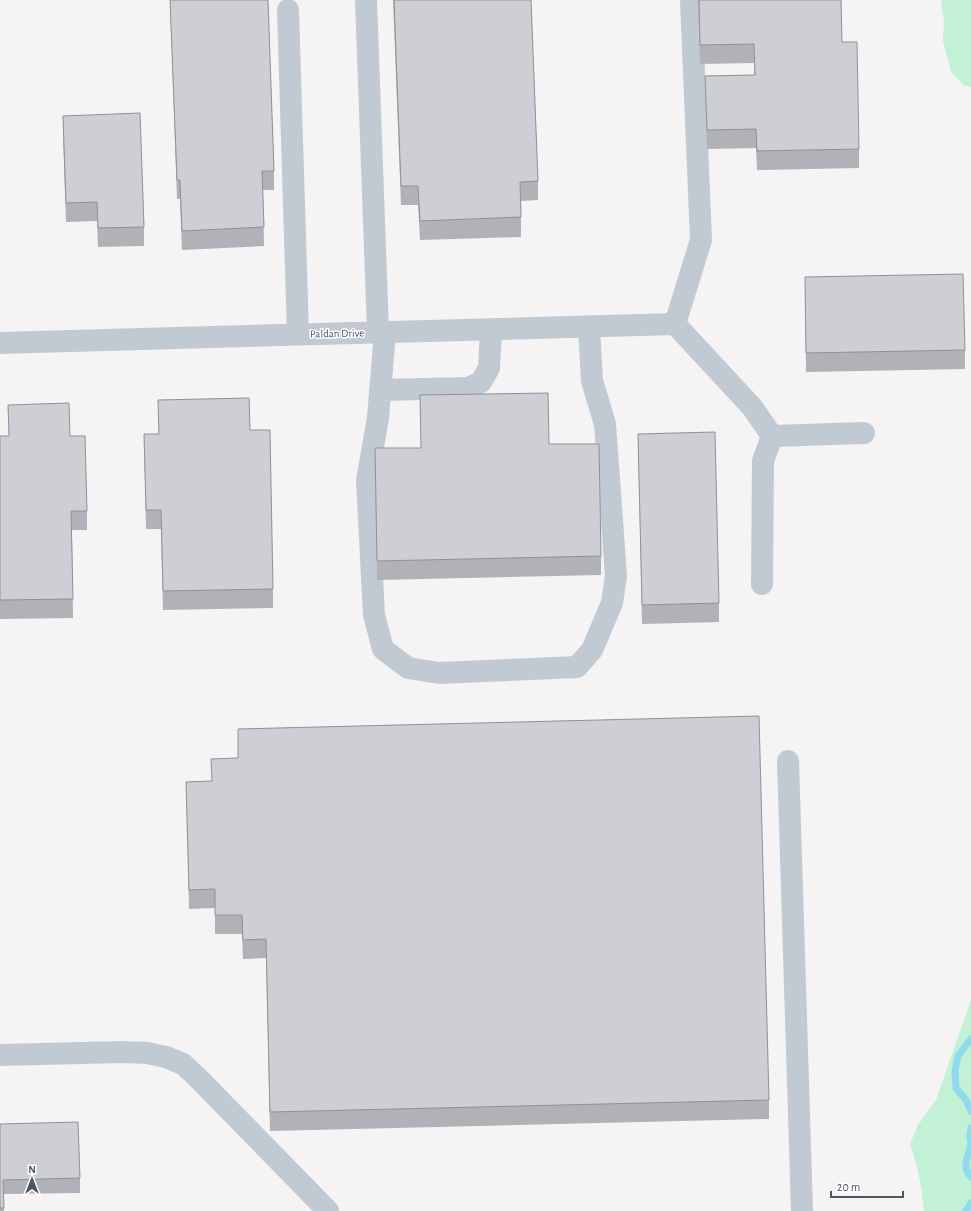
<svg xmlns="http://www.w3.org/2000/svg" width="971" height="1211" viewBox="0 0 971 1211" font-family="'Alegreya Sans',sans-serif">
	<style>
		.green { fill: #c3f1d5 }
		.lines { fill: none; stroke-linecap: round; stroke-linejoin: round }
		.stream { stroke: #90daee; stroke-width: 7 }
		.minor { stroke: #c1cad2; stroke-width: 22 }
		.wall { fill: #b0b2b7 }
		.building { fill: #cdcfd5; stroke: #909195 }
		.labels { text-anchor: middle; stroke-width: 3; stroke-linejoin: round; paint-order: stroke }
		.street-label { font-size: 11px; fill: #4a5661; stroke: #fff }
	</style>
	<rect width="100%" height="100%" fill="#f5f3f3"/>
	<path class="green" d="M941,0H971V87L964,85L951,72L943,41L944,22Z
		M971,1000V1211H924C922,1188 918,1166 910,1144L918,1125L936,1100Z"/>
	<g class="lines">
		<path class="stream" d="M971,1039L958,1056L955,1071L956,1088L966,1100L971,1111
			M971,1128L970,1136L971,1144
			M971,1145C968,1156 961,1167 971,1177
			M966,1211L971,1203"/>
		<path class="minor" d="M366,0L378,332
			M288,10L298,334
			M675,324L701,240L691,0
			M675,324L752,407L772,436L864,433
			M385,332L378,418L367,481L374,615L383,649L408,668L439,673L577,667L592,650L612,603L616,576L605,424L592,381L589,327
			M0,343L675,324
			M380,390L468,388L481,382L489,368L491,329
			M762,584L763,461L772,436
			M788,761L802,1211
			M0,1055L123,1052L147,1053L166,1057L183,1064L197,1077L328,1211"/>
	</g>
	<path class="wall" d="M170,0H268L274,171V190H263L264,246L182,250L180,199H177Z
		M393,0H531L538,181V200L521,201V237L420,240L418,205H401Z
		M698,0H841L842,42L859,149V168L757,170L756,148L707,149L705,76L754,75V63L700,64Z
		M63,116L144,227V246L98,247L97,221L66,222L63,135Z
		M805,277L965,350V369L806,372Z
		M420,395L549,444L601,556V575L377,580L375,448H421Z
		M158,400L250,430L273,589V608L163,610L161,529H146L144,434H159Z
		M8,405L70,436L87,511V530H72L73,618L0,619V436H9Z
		M638,434L719,603V622L642,624Z
		M238,729L769,1100V1119L270,1131L266,958L243,959L242,934H215V908L189,909L186,782L211,781L238,758Z
		M0,1124L80,1178V1193L3,1194L4,1211H0Z"/>
	<path class="building" d="M170,0H268L274,171H262L264,227L182,231L180,180H177Z
		M394,0H531L538,181L520,182L521,217L420,221L418,186H401Z
		M699,0H841L842,42H857L859,149L757,151L756,129L707,130L705,76L755,75L754,44L700,45Z
		M140,113L144,227L98,228L97,202L66,203L63,116Z
		M963,274L965,350L806,353L805,277Z
		M548,393L549,444H599L601,556L377,561L375,448H421L420,395Z
		M249,398L250,430H270L273,589L163,591L161,510H146L144,434H159L158,400Z
		M69,403L70,436H85L87,511H71L73,599L0,600V436H9L8,405Z
		M715,432L719,603L642,605L638,434Z
		M759,716L769,1100L270,1112L266,939L243,940L242,915H215V889L189,890L186,782L212,781L211,759L238,758V729Z
		M78,1122L80,1178L3,1180L4,1208H0V1124Z"/>
	<g class="labels">
		<g class="street-label">
			<text transform="translate(337 333) rotate(-1)" y="4">Paldan Drive</text>
		</g>
	</g>
	<g transform="translate(32 1179)" stroke="#ffffff" stroke-width="3" paint-order="stroke">
	<path d="M0-3L7 15L0 10L-7 15Z" fill="#4a5661"/>
	<text y="-6" font-size="11" font-weight="bold" text-anchor="middle" fill="#4a5661">N</text>
	</g>
	<path d="M831 1191v6h72v-6" fill="none" stroke="#4a5661" stroke-width="2"/>
	<text x="837" y="1191" font-size="12" fill="#4a5661" stroke="#ffffff" stroke-width="3" paint-order="stroke">20 m</text>
</svg>
